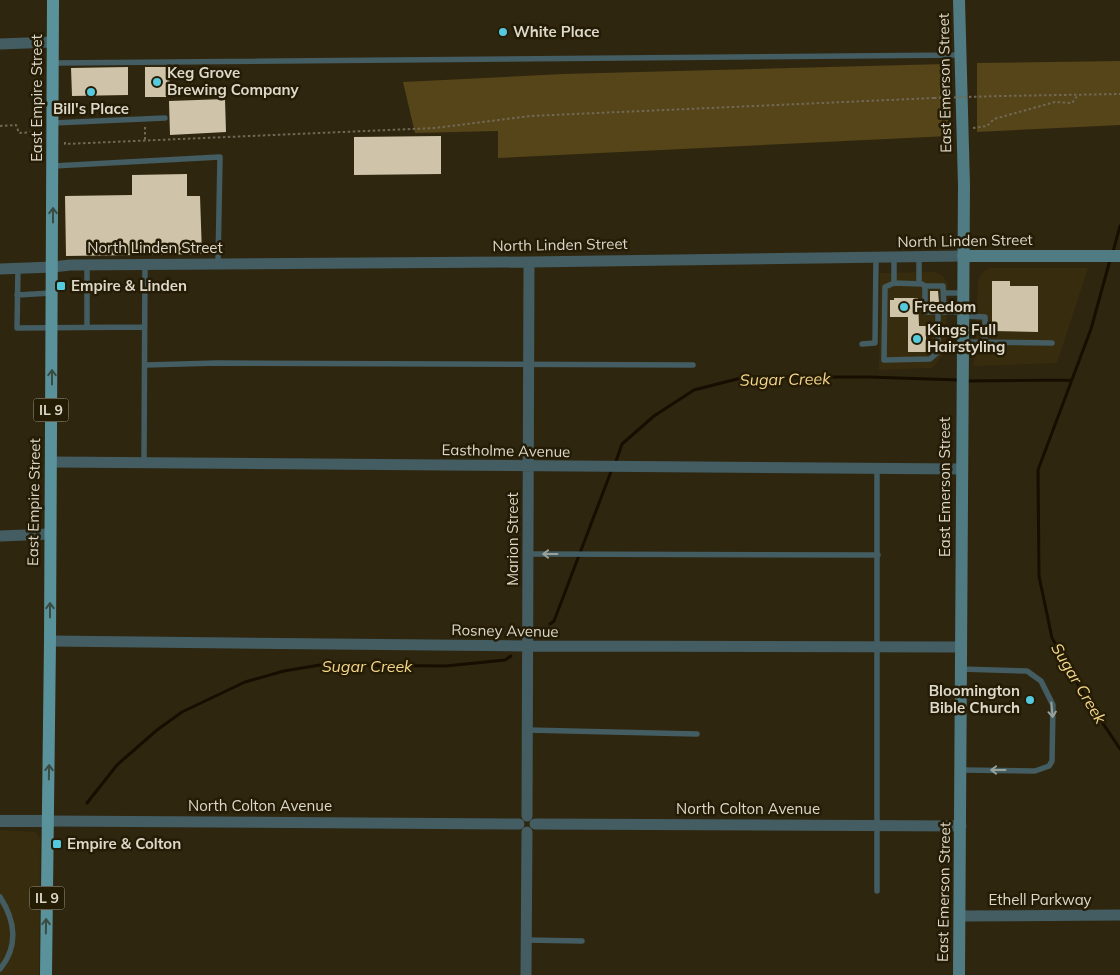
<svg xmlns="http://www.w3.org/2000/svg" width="1120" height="975" viewBox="0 0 1120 975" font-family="Mulish,sans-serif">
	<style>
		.built { fill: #382c0e }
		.green { fill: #554518 }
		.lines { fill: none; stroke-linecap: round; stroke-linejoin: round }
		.stream { stroke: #170e00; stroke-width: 3 }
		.building { fill: #cfc4a9 }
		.path { stroke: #716956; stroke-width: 2; stroke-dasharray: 2.5 2.5; stroke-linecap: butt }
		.service { stroke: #435d62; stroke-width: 5.5 }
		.minor { stroke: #435d62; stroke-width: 11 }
		.tertiary { stroke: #435d62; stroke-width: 12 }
		.secondary { stroke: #507b83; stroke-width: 12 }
		.primary { stroke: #5a929c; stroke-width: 12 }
		.path-bridge { stroke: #716956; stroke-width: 2; stroke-dasharray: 2.5 2.5; stroke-linecap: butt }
		.oneway { stroke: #3a4b42 }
		.oneway2 { stroke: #98a19b }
		.poi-dot { fill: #54cade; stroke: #251c06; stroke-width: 2 }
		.labels { text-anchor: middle; stroke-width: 5; stroke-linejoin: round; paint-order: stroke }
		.shield { fill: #251c06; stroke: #a6a08f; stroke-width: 1 }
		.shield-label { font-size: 14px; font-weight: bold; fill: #ddd8ca }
		.poi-label { font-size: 15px; font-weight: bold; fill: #ddd8ca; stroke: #251c06; text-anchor: start }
		.street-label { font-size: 15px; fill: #ddd8ca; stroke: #251c06 }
		.water-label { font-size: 16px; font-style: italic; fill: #f6d78a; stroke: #251c06 }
	</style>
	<rect width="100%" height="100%" fill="#2f2610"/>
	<path class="built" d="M989,268H1088L1057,363L974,366L978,280L982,273Z
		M935,272L942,275L948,284L945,352L932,368L879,370L880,273Z
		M0,830L36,832L40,838L39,975H0Z"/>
	<path class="green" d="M1120,61V125L977,132V63Z
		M945,64L949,136L498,158V131L415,133L403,82L563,74Z"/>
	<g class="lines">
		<path class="stream" d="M1113,252L1120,226
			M1110,260L1091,329L1038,470L1039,576L1052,638L1084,695L1120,749
			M966,381L1071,380
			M615,464L622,444L654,416L694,390L745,377H868L960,380
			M550,624L554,621L612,469
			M87,803L117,765L157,730L182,712L245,682L284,671L320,665L446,666L505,660L511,656"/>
	</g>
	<path class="building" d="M128,67V95L72,96L71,68Z
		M145,67H169L170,97H145Z
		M225,99L226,132L170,135L169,101Z
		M441,136V174L354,175V137Z
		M187,174V196H200L202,254L66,256L65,196L132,195V175Z
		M992,281H1010V286H1038V332L992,331Z
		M930,291H938L939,302H930Z
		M894,298H918L919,326H926V352H908V317H890V300H894Z"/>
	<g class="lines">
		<path class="path" d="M999,96L1120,94
			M0,126L16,125L19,133L40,132
			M145,127V140
			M973,128L987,126L994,119L1055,102L1072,103L1078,95
			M65,142V144L435,128L530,116L934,98"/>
		<path class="service" d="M54,63L961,55
			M53,123L165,118
			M53,166L220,157L218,264
			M894,258V283L922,284L925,286V312H963
			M919,258V284
			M87,265V327
			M18,268L17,328L144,327
			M894,283L885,287L884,360L930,359L938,352V312
			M925,286H943L944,312
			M944,293H963
			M17,295L52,293
			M963,316L985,317V343
			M938,331H963
			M963,342L1052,343
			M862,344L875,343L876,259
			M938,346H962
			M145,365L218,363L693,365
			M144,463L145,264
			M528,554L878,555
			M960,669L1027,671L1041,681L1053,705L1052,761L1049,766L1035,771L961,770
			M527,730L697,734
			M877,891V469
			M0,897C15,920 19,946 0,969
			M526,940L582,941"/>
		<path class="minor" d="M0,44L53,42
			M0,269L53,267L70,265L529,262L963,256
			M51,462L961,469
			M0,536L50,534
			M50,641L527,646L960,647
			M527,816L529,262
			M48,821L519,824
			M535,824L961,826
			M960,916L1120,915
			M526,975L527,832"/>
		<path class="tertiary" d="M0,821H48"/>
		<path class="secondary" d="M963,256H1120
			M959,975L964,185L959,0"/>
		<path class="primary" d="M46,975L50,641L53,0"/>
		<path class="path-bridge" d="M934,98L999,96"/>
	</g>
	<defs><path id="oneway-shaft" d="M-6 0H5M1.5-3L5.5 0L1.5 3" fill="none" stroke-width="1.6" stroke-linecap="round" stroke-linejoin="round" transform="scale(1.25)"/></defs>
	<g class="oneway">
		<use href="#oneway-shaft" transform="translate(53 215) rotate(-90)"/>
		<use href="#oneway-shaft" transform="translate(52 377) rotate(-90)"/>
		<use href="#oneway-shaft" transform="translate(50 610) rotate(-90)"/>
		<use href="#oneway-shaft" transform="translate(49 772) rotate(-89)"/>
		<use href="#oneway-shaft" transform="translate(46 926) rotate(-89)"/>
	</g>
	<g class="oneway2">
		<use href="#oneway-shaft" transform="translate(550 554) rotate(-180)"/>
		<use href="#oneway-shaft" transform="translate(1052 710) rotate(85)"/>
		<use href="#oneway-shaft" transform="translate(998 770) rotate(-180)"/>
	</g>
	<g class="poi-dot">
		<circle cx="503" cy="32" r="5"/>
		<circle cx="157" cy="82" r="5"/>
		<circle cx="91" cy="92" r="5"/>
		<rect x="56" y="281" width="10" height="10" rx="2.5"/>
		<circle cx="904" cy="307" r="5"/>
		<circle cx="917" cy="339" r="5"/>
		<circle cx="1030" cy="700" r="5"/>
		<rect x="52" y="839" width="10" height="10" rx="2.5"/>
	</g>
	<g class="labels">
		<g class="shield">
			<rect x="33.5" y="398.5" width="35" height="23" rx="4"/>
			<rect x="29.5" y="886.5" width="35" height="23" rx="4"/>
		</g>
		<g class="shield-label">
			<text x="51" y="415">IL 9</text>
			<text x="47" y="903">IL 9</text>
		</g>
		<g class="poi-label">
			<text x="513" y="37">White Place</text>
			<text x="167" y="78">Keg Grove<tspan x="167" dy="17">Brewing Company</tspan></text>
			<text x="91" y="114" text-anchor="middle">Bill's Place</text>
			<text x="71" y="291">Empire &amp; Linden</text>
			<text x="914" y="312">Freedom</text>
			<text x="927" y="335">Kings Full<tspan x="927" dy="17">Hairstyling</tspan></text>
			<text x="1020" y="696" text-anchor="end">Bloomington<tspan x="1020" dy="17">Bible Church</tspan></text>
			<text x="67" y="849">Empire &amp; Colton</text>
		</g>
		<g class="street-label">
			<text transform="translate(945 83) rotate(-91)" y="5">East Emerson Street</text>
			<text transform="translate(37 98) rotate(-90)" y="5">East Empire Street</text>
			<text transform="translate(965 241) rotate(-1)" y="5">North Linden Street</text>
			<text transform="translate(560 245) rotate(-1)" y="5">North Linden Street</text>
			<text x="155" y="253">North Linden Street</text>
			<text transform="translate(506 451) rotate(1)" y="5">Eastholme Avenue</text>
			<text transform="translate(945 487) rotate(-90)" y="5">East Emerson Street</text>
			<text transform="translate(34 502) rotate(-89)" y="5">East Empire Street</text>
			<text transform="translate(513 539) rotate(-90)" y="5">Marion Street</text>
			<text transform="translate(505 631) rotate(1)" y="5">Rosney Avenue</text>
			<text x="260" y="811">North Colton Avenue</text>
			<text x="748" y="814">North Colton Avenue</text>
			<text transform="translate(944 892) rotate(-89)" y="5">East Emerson Street</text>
			<text x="1040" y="905">Ethell Parkway</text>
		</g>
		<g class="water-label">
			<text transform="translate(785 379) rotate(-1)" y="6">Sugar Creek</text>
			<text x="367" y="672">Sugar Creek</text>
			<text transform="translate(1079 683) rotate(59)" y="6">Sugar Creek</text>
		</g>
	</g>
</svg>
